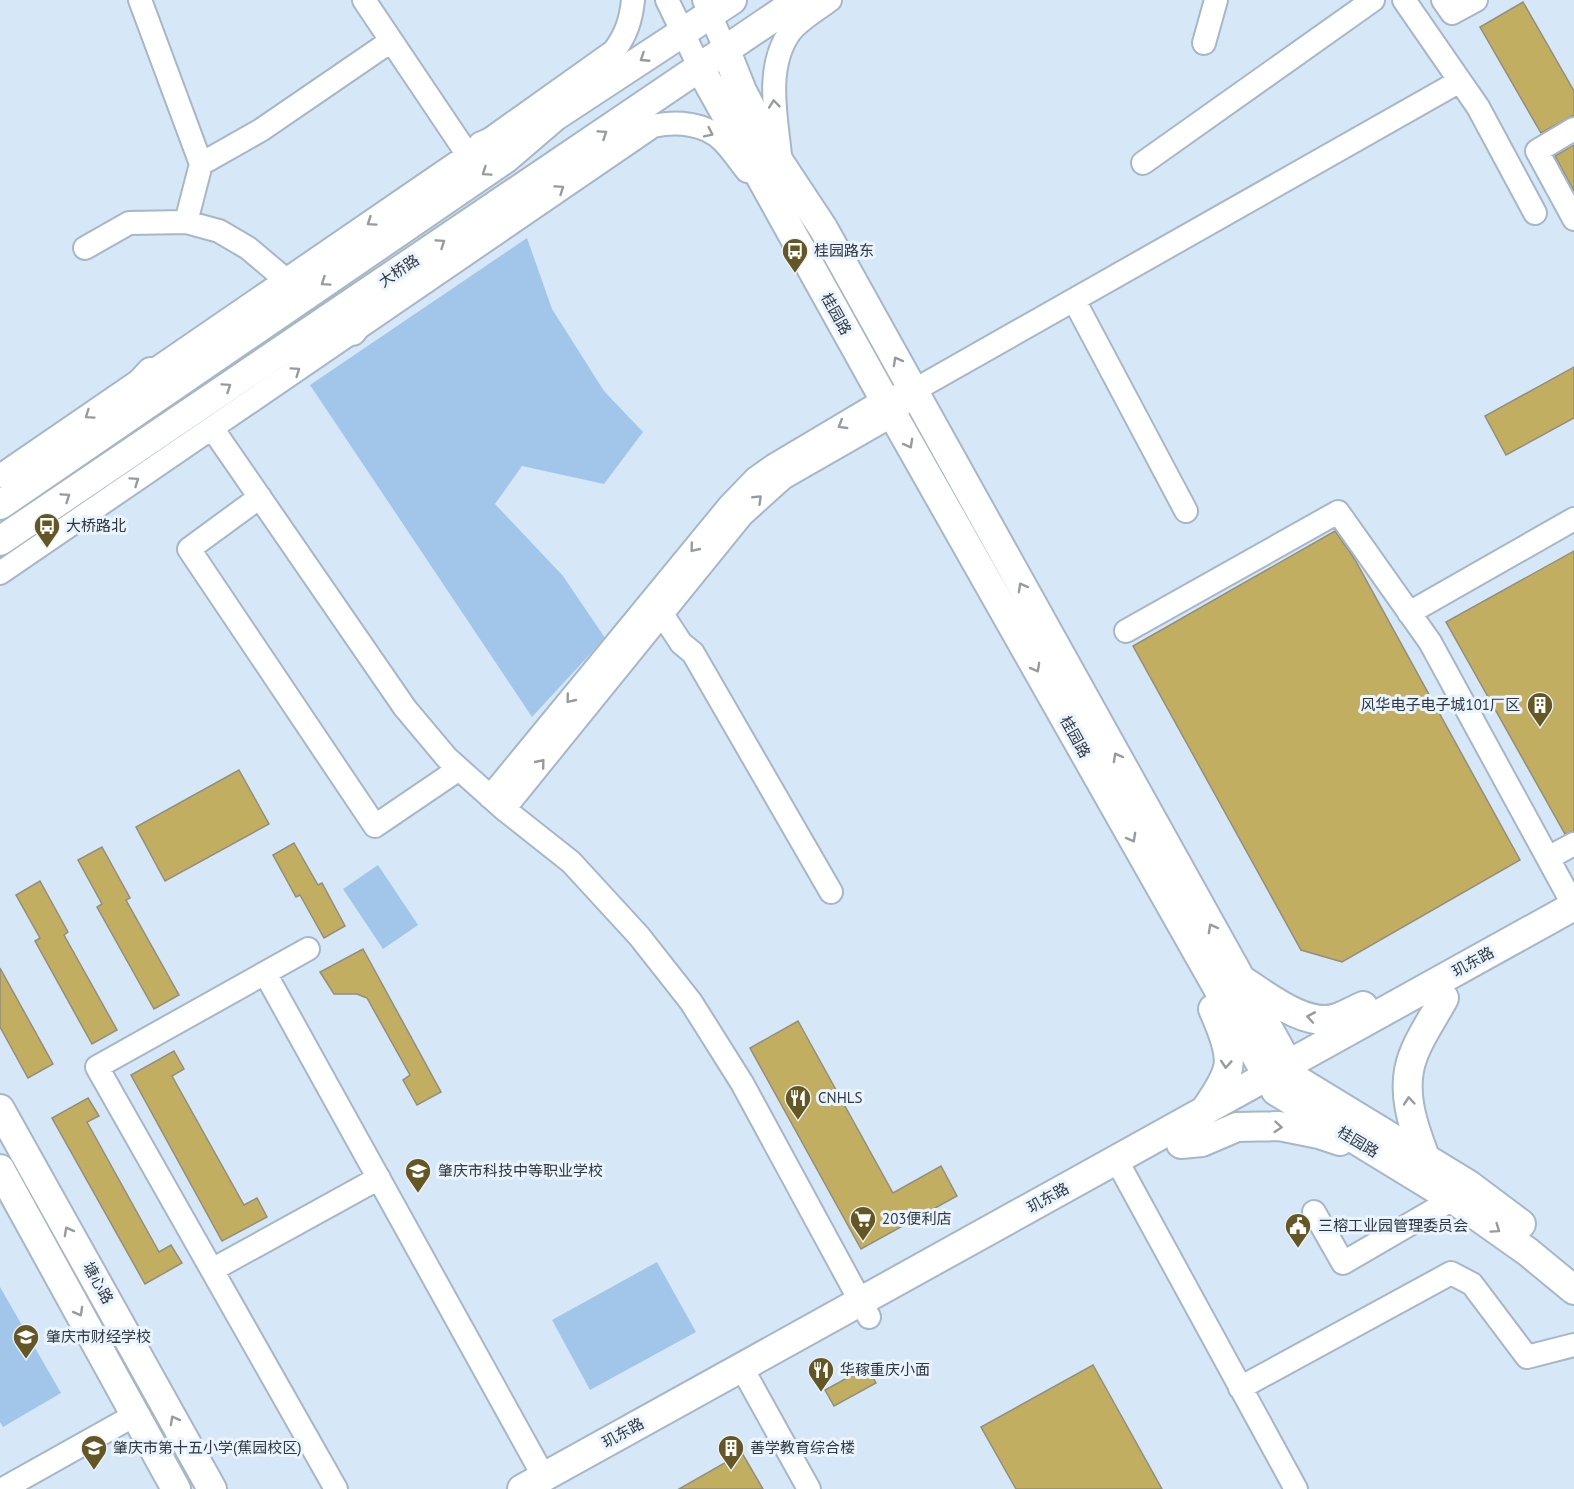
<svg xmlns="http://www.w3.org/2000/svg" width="1574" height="1489" viewBox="0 0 1574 1489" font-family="'PT Sans','Noto Sans SC',sans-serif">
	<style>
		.green { fill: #a2c6ea }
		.building { fill: #c2ae61; stroke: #938e7a; stroke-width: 1.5 }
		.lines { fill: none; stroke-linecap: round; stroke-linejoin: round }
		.minor-casing { stroke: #a6b7c7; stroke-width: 26 }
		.major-casing { stroke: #a6b7c7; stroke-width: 32 }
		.minor { stroke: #fff; stroke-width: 22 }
		.major { stroke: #fff; stroke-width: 28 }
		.oneway { stroke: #989b9e }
		.labels { text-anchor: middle; stroke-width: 6; stroke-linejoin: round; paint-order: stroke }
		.poi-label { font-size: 15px; fill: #31373e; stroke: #e9f4fe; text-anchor: start }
		.street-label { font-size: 15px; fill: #31373e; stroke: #e9f4fe }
	</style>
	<rect width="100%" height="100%" fill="#d6e7f8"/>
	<path class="green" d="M527,238L552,309L604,391L643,432L604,484L522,466L495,504L563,576L605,638L532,717L310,385Z
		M378,865L418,925L383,949L343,889Z
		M657,1262L696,1332L590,1390L552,1320Z
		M0,1287L61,1393L3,1427L0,1422Z"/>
	<path class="building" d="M1523,2L1574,91V115L1541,133L1480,27Z
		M1574,145V191L1555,156Z
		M1574,367V418L1506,455L1485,416Z
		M1335,531L1354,558L1520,860L1342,962L1301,950L1133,646Z
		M1574,551V831L1565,834L1446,622Z
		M239,770L269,824L165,881L136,827Z
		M294,843L318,885L322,883L345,926L324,938L300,895L296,897L273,855Z
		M102,847L130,898L126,900L179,995L154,1009L97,907L102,904L78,860Z
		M40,881L68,932L64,935L117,1030L92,1044L35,941L40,938L16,895Z
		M363,949L441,1092L417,1105L403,1080L410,1075L367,998L357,994H334L320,972Z
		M0,968L53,1064L28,1078L0,1027Z
		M798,1021L893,1193L941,1166L957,1196L861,1249L750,1048Z
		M174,1051L184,1069L172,1076L244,1205L257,1198L267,1217L222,1241L131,1075Z
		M88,1098L99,1116L87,1122L159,1252L171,1245L182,1263L145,1284L52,1118Z
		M1093,1365L1162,1489H1016L981,1427Z
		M867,1367L876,1383L834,1406L825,1390Z
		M742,1453L763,1489H679Z"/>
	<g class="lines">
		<g class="minor-casing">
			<path id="minor" d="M140,0L201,164L261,130L391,41
				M364,0L468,155
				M667,0L700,68
				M704,0L726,51
				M1404,0L1478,107L1535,213
				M1443,0L1452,13L1476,0
				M1204,43L1216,0
				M1574,129L1537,151L1574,219
				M780,155C776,116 765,67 790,32C800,19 817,10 830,0
				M1143,163L1373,0
				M186,222L201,164
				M85,248L129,223L186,222L219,231L248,248L286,280
				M1074,300L1186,511
				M212,428L405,708L447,758L504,809L571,862L639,936L691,1002L742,1083L869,1317
				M0,476L468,155L614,51C626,35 631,20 633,0
				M260,497L189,549L375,826L459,769
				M0,573L653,126C676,121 706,123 723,141C732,150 739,161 747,171
				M1409,613L1574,519
				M662,614L681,643L693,653L831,892
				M1126,631L1338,512L1430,642L1574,906
				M490,797L729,506L756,478L773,466L884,400L913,391L1460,81
				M504,809L742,515L783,478L893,415L903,403
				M1548,858L1574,844
				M308,949L97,1067L336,1489
				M265,973L544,1477
				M1117,1161L1296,1489
				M1314,1212L1343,1263L1453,1199L1463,1190
				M212,1270L379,1178
				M742,1368L809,1489
				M1240,1388L1451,1273L1472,1284L1527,1357L1574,1345
				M3,1489L135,1415"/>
		</g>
		<g class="major-casing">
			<path id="major" d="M726,51L742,91L780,163L823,228L1297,1080L1469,1185L1521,1224
				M700,68L893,415L1276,1091L1456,1201L1528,1252L1574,1290
				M482,146L533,125
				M352,331L383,290
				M114,413L151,372
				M0,505L505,159L554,117L732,0
				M0,541L799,0
				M1245,982C1268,997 1307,1028 1337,1018C1346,1015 1354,1010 1363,1006
				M0,1109L212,1489
				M1205,1110C1213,1098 1224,1084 1228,1068C1232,1051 1220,1025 1213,1009
				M1181,1144L1202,1142L1237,1127L1279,1126L1319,1134L1340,1141
				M1425,1157C1413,1126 1400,1090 1413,1056C1420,1036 1434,1017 1444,998
				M0,1169L176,1489
				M522,1489L1574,906"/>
		</g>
		<use href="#minor" class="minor"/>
		<use href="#major" class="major"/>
	</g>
	<defs><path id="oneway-chevron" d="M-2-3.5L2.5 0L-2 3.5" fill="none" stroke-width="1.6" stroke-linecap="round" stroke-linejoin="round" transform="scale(1.5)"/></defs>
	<g class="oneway">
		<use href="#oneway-chevron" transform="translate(644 58) rotate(147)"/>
		<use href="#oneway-chevron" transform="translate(774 104) rotate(-96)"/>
		<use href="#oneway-chevron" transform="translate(709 133) rotate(26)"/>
		<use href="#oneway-chevron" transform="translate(603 134) rotate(-34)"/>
		<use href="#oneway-chevron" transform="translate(486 172) rotate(146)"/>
		<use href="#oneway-chevron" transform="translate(560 189) rotate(-34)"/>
		<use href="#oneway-chevron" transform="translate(371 222) rotate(146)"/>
		<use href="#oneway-chevron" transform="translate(441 243) rotate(-34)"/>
		<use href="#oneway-chevron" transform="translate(325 282) rotate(146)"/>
		<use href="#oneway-chevron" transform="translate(897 361) rotate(-119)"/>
		<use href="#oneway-chevron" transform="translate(296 371) rotate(-35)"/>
		<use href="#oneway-chevron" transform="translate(227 387) rotate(-34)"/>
		<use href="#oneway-chevron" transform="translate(89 415) rotate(145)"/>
		<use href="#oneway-chevron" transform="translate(842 425) rotate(149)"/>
		<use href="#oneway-chevron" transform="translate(909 444) rotate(61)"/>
		<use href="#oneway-chevron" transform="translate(135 481) rotate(-34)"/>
		<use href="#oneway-chevron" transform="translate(66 497) rotate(-34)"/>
		<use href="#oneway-chevron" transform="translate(758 499) rotate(-44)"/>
		<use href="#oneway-chevron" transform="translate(694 548) rotate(129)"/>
		<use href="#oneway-chevron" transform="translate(1022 587) rotate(-119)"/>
		<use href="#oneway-chevron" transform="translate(1036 668) rotate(61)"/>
		<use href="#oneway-chevron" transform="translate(570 699) rotate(129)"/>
		<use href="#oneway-chevron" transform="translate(1117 757) rotate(-119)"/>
		<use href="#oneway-chevron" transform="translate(541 763) rotate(-51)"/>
		<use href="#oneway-chevron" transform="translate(1132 838) rotate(61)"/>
		<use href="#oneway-chevron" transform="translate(1212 928) rotate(-119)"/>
		<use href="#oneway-chevron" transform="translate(1311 1017) rotate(-170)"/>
		<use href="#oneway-chevron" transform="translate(1226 1064) rotate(94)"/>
		<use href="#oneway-chevron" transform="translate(1409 1101) rotate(-95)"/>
		<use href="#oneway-chevron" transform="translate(1278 1127) rotate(5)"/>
		<use href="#oneway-chevron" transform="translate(1496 1229) rotate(35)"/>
		<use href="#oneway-chevron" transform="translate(68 1231) rotate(-119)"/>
		<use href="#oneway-chevron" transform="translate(79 1312) rotate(61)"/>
		<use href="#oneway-chevron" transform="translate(174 1420) rotate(-119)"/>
	</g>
	<defs>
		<g id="bus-pin" transform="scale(1.35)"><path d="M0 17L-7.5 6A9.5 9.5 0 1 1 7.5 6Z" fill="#645724" stroke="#e9f4fe"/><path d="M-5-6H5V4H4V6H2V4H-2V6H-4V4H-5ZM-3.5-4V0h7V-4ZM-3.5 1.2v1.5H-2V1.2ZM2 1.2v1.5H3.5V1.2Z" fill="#fff"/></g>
		<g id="building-pin" transform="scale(1.35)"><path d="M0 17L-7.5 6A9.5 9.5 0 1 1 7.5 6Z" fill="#645724" stroke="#e9f4fe"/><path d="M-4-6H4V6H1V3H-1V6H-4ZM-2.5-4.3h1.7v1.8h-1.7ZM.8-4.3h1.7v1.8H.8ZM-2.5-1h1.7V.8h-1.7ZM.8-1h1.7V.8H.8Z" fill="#fff"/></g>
		<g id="restaurant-pin" transform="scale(1.35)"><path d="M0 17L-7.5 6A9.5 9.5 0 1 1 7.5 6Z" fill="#645724" stroke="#e9f4fe"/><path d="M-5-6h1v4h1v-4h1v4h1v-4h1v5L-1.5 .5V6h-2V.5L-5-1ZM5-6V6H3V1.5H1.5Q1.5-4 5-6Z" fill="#fff"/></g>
		<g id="school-pin" transform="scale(1.35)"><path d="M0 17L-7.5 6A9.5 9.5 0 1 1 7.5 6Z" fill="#645724" stroke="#e9f4fe"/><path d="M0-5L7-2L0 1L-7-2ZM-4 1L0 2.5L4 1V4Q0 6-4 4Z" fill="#fff"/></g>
		<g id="supermarket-pin" transform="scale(1.35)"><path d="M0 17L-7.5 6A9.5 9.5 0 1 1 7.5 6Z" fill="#645724" stroke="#e9f4fe"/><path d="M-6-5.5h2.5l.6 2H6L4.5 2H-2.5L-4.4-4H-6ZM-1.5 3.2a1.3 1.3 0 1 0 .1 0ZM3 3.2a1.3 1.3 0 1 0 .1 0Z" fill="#fff"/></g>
		<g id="civic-pin" transform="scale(1.35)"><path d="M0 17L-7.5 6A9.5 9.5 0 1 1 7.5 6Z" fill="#645724" stroke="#e9f4fe"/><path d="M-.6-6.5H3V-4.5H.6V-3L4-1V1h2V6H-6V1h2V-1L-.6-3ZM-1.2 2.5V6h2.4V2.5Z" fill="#fff"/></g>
	</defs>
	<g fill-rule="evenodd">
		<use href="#bus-pin" x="795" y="251"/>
		<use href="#bus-pin" x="47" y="526"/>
		<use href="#building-pin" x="1540" y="705"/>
		<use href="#restaurant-pin" x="798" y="1098"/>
		<use href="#school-pin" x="418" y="1171"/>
		<use href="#supermarket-pin" x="863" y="1219"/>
		<use href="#civic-pin" x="1298" y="1226"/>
		<use href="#school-pin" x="26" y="1337"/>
		<use href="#restaurant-pin" x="821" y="1370"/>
		<use href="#school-pin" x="94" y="1448"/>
		<use href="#building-pin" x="731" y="1448"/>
	</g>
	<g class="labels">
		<g class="poi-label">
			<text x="814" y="256">桂园路东</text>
			<text x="66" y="531">大桥路北</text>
			<text x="1520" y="710" text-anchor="end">风华电子电子城101厂区</text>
			<text x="818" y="1103">CNHLS</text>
			<text x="438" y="1176">肇庆市科技中等职业学校</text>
			<text x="882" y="1224">203便利店</text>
			<text x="1318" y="1231">三榕工业园管理委员会</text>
			<text x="46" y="1342">肇庆市财经学校</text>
			<text x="840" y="1375">华稼重庆小面</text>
			<text x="113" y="1453">肇庆市第十五小学(蕉园校区)</text>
			<text x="750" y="1453">善学教育综合楼</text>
		</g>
		<g class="street-label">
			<text transform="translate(399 271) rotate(-34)" y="5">大桥路</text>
			<text transform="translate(836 314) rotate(61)" y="5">桂园路</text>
			<text transform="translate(1075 737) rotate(61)" y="5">桂园路</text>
			<text transform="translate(1473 962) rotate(-29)" y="5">玑东路</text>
			<text transform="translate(1358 1142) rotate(31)" y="5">桂园路</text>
			<text transform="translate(1048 1198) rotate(-29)" y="5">玑东路</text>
			<text transform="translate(98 1283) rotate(61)" y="5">塘心路</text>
			<text transform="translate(623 1433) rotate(-29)" y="5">玑东路</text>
		</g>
	</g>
</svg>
